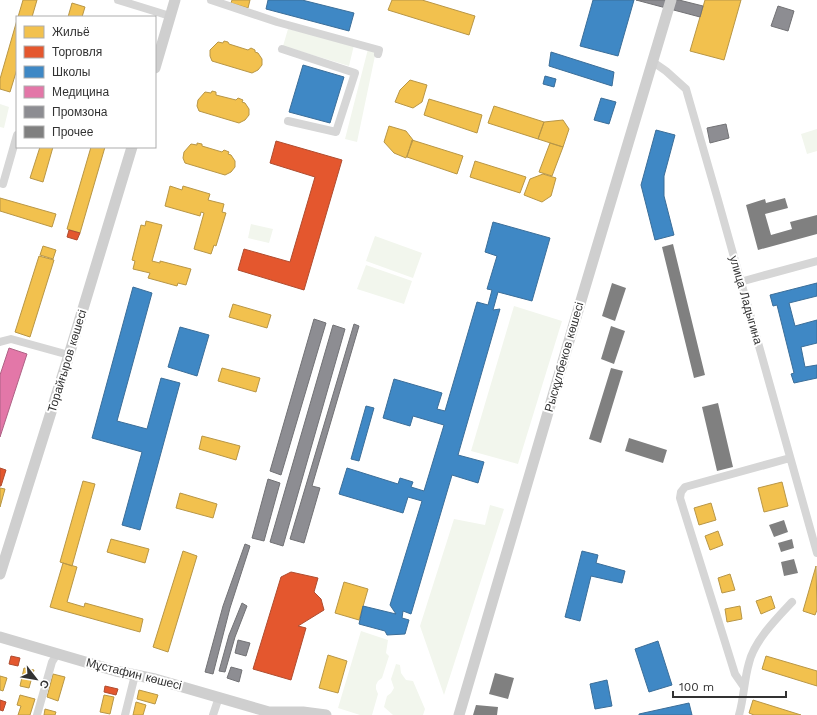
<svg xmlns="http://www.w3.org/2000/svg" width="817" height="715" viewBox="0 0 817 715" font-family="'Work Sans',sans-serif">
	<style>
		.green { fill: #f2f6ed }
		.homes { fill: #f2c14e; stroke: #b89646 }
		.shops { fill: #e4572e; stroke: #af4c2f }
		.schools { fill: #3f88c5; stroke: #3b6e99 }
		.health { fill: #e377a8; stroke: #ae6285 }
		.industry { fill: #8d8d92; stroke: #727275 }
		.building { fill: #808080 }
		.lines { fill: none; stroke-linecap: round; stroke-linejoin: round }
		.street { stroke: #d6d6d6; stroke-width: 8 }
		.secondary { stroke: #cfcfcf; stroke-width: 11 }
		.labels { text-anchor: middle; stroke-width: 4; stroke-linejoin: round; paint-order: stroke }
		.street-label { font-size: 12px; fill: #323232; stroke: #fff }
	</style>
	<rect width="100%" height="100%" fill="#fff"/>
	<path class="green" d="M288,29L354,45L349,66L283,46Z
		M368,49L376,51L357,142L345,139Z
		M0,104L9,107L4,128L0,127Z
		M817,129V151L807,154L801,134Z
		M251,224L273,229L269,243L248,238Z
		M375,236L422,253L413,278L366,261Z
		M366,265L412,281L404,304L357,289Z
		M514,306L562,321L518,464L471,451Z
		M490,505L504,509L444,695L420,626L454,519L485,525Z
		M361,631L388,640L386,653L389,656L382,678L378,681L376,685V689L378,694L372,715H360L338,708Z
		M396,664L400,665L401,673L406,680L413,681L425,709L423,715H393L384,707L387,696L391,693L394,688L391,679Z"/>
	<path class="homes" d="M23,0H37L32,17H18Z
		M232,0H250L248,8L231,3Z
		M392,0H422L475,16L469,35L388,10Z
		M705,0H741L724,60L690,51Z
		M72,3L85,7L82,17H68Z
		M17,20V69L10,92L0,89V79Z
		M224,41L228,42L229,44L248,50L251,48L255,50V52L258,53L262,59V65L258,70L252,73L212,61L210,56V50L218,42L223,43Z
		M410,80L427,85L422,102L413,108L395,102L400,90Z
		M212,91L216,92V95L236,100L238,98L243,100L242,102L245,103L249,109V115L245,120L239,123L199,111L197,106L198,100L205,92L211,93Z
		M429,99L482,115L477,133L424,115Z
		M494,106L544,122L538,139L488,123Z
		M563,120L569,129L563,147L538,139L544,122Z
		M389,126L406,131L413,140L406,158L394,153L384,142Z
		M412,140L463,156L457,174L407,157Z
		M197,143L202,144V146L222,152L224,150L229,152L228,154L231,155L235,161V167L231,172L225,175L185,163L183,158L184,152L191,144L197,145Z
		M550,143L563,147L552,176L539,172Z
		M40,147H53L43,182L30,178Z
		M91,147H105L80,233L67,229Z
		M475,161L526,177L520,193L470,177Z
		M543,174L556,178L551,196L542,202L524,195L530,179Z
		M170,186L182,190L183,186L210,194L208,200L224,204L222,212L226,213L216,246L214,245L211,254L194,249L204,213L201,212L200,216L165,206Z
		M0,198L56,214L52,227L0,211Z
		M146,221L162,225L152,261L160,263V261L191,269L186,285L178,283L177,286L148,278L150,273L133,269L135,261L132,260L141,225L145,226Z
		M43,246L56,250L53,259L40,255Z
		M39,256L54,260L30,337L15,332Z
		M233,304L271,315L267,328L229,317Z
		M222,368L260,378L256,392L218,381Z
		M202,436L240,446L236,460L199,449Z
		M83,481L95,484L72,566L60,562Z
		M782,482L788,506L764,512L758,488Z
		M0,488L5,489L0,507Z
		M180,493L217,504L213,518L176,508Z
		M711,503L716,520L699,525L694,508Z
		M718,531L723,545L710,550L705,536Z
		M111,539L149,549L145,563L107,552Z
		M183,551L197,556L168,652L153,647Z
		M63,563L77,567L67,602L84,607L85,603L143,619L140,632L50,607Z
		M816,566L817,610L815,615L803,611Z
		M730,574L735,590L722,593L718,578Z
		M344,582L368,589L359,620L335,613Z
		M771,596L775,608L761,614L756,601Z
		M740,606L742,619L727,622L725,609Z
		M328,655L347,661L338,693L319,688Z
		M766,656L817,671V686L762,669Z
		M24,668L34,670L29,688L20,686Z
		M53,674L65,677L58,701L47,697Z
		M0,676L7,678L3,691L0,690Z
		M139,690L158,695L155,704L137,699Z
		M20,695L35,699L30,715H18L21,706L17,705Z
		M104,695L114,697L110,714L100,712Z
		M753,700L801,715H754L749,713Z
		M136,702L146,705L143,715H133Z
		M45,709L56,712L55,715H44Z"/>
	<path class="shops" d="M276,141L342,160L304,290L238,270L244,249L290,262L315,177L270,163Z
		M69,230L80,233L77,240L67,237Z
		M0,468L6,470L1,486H0Z
		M291,572L318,578L314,592L321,599L324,610L298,626L306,628L291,680L253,669L281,577Z
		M11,656L20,658L18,666L9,664Z
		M105,686L118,689L116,695L104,692Z
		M0,700L6,702L3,711L0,710Z"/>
	<path class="schools" d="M268,0H302L354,13L349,31L266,9Z
		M593,0H634L618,56L580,46Z
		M551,52L614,72L612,86L549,66Z
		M303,65L344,77L330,123L289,112Z
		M545,76L556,79L554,87L543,84Z
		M601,98L616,102L609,124L594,120Z
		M656,130L675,135L664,176V196L674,235L655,240L641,185Z
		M493,222L550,238L532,301L498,292L493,310L500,309L458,455L484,462L478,483L452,475L411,614L403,611L402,618L409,620L405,634L387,635L385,631L359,624L363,606L396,614L390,605L422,501L408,497L403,513L339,494L347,468L398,484L400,478L413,482L411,487L424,491L444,425L413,416L410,426L383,418L394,379L442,393L437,409L445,411L477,302L488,305L492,290L487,289L497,256L485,252Z
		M817,283V296L789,303L795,326L817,320V343L801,347L805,367L817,365V378L794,383L791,374L794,373L777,305L773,306L770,295Z
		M133,287L152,293L117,421L147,429L161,378L180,383L140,530L122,525L142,452L92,438Z
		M180,327L209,335L197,376L168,367Z
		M366,406L374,408L359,461L351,459Z
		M582,551L598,555L596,563L625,571L622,583L591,576L580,621L565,617Z
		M658,641L672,685L649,692L635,649Z
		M607,680L612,706L595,709L590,684Z
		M689,703L692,715H639V714Z"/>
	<path class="health" d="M9,348L27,354L0,437V375Z"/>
	<path class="industry" d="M636,0H679L703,6L700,17Z
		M778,6L794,11L788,31L771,26Z
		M726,124L729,138L710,143L707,128Z
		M314,319L326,323L281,475L270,471Z
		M354,324L359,326L312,486L320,488L304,543L290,539Z
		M333,325L345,329L283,546L270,542Z
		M268,479L280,483L264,541L252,538Z
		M245,544L250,546L230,608L213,674L205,672L223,606Z
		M242,603L247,606L235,637L225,672L219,671L229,635Z
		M238,640L250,643L246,656L235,653Z
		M231,667L242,670L239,682L227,678Z"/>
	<path class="building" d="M785,198L788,208L765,214L771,235L792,229L790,222L817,215V234L758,250L746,205L765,199L766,203Z
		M673,244L705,375L694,378L662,247Z
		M612,283L626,288L615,321L602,316Z
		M611,326L625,331L614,364L601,359Z
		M611,368L623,371L601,443L589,439Z
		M718,403L733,467L717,471L702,407Z
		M629,438L667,450L663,463L625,451Z
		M784,520L788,532L774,537L769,525Z
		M792,539L794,548L781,552L778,543Z
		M794,559L798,573L784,576L781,562Z
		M495,673L514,678L508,699L489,694Z
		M476,705L498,707L497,715H473Z"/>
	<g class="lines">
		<path class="street" d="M118,0L170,16
			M211,0L277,22L379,50L378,54
			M282,49L355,73L336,132L288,121
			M653,62L666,71L686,89L718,200L817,553
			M3,184L17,135
			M740,282L817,261
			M0,342L11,339L69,355
			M744,687L735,674L680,498L681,492L685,487L790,458
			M37,715L52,662L57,654
			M125,715L135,675
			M213,715L219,697
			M739,715C744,698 744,680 749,663C754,641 777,618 792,602"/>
		<path class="secondary" d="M155,68L175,0
			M0,574L69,355L132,147
			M0,637L116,671L155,679L269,712L276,715
			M269,712H303L326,715
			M459,715L574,324L671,0"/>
	</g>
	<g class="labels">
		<g class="street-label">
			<text transform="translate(746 300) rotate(74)" y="4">улица Ладыгина</text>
			<text transform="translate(564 357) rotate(-74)" y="4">Рысқұлбеков көшесі</text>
			<text transform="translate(67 361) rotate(-73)" y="4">Торайғыров көшесі</text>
			<text transform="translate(134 674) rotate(14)" y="4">Мұстафин көшесі</text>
		</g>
	</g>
	<rect x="16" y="16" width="140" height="132" fill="#ffffff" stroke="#adadad"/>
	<rect x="24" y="26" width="20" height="12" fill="#f2c14e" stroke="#adadad"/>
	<text x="52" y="36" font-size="12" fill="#323232">Жильё</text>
	<rect x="24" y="46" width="20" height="12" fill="#e4572e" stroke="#adadad"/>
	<text x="52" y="56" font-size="12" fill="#323232">Торговля</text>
	<rect x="24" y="66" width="20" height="12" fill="#3f88c5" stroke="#adadad"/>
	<text x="52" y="76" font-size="12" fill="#323232">Школы</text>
	<rect x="24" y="86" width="20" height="12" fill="#e377a8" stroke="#adadad"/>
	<text x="52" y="96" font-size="12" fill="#323232">Медицина</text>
	<rect x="24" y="106" width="20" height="12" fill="#8d8d92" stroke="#adadad"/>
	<text x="52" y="116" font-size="12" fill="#323232">Промзона</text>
	<rect x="24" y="126" width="20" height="12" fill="#808080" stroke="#adadad"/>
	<text x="52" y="136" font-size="12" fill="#323232">Прочее</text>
	<g transform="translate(36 679) rotate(121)" stroke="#ffffff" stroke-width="3" paint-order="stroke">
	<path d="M0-3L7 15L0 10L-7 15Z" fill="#323232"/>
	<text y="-6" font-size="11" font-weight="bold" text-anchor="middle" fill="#323232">С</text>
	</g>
	<path d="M673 691v6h113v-6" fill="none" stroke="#323232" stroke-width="2"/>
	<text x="679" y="691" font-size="12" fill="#323232" stroke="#ffffff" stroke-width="3" paint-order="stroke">100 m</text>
</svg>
